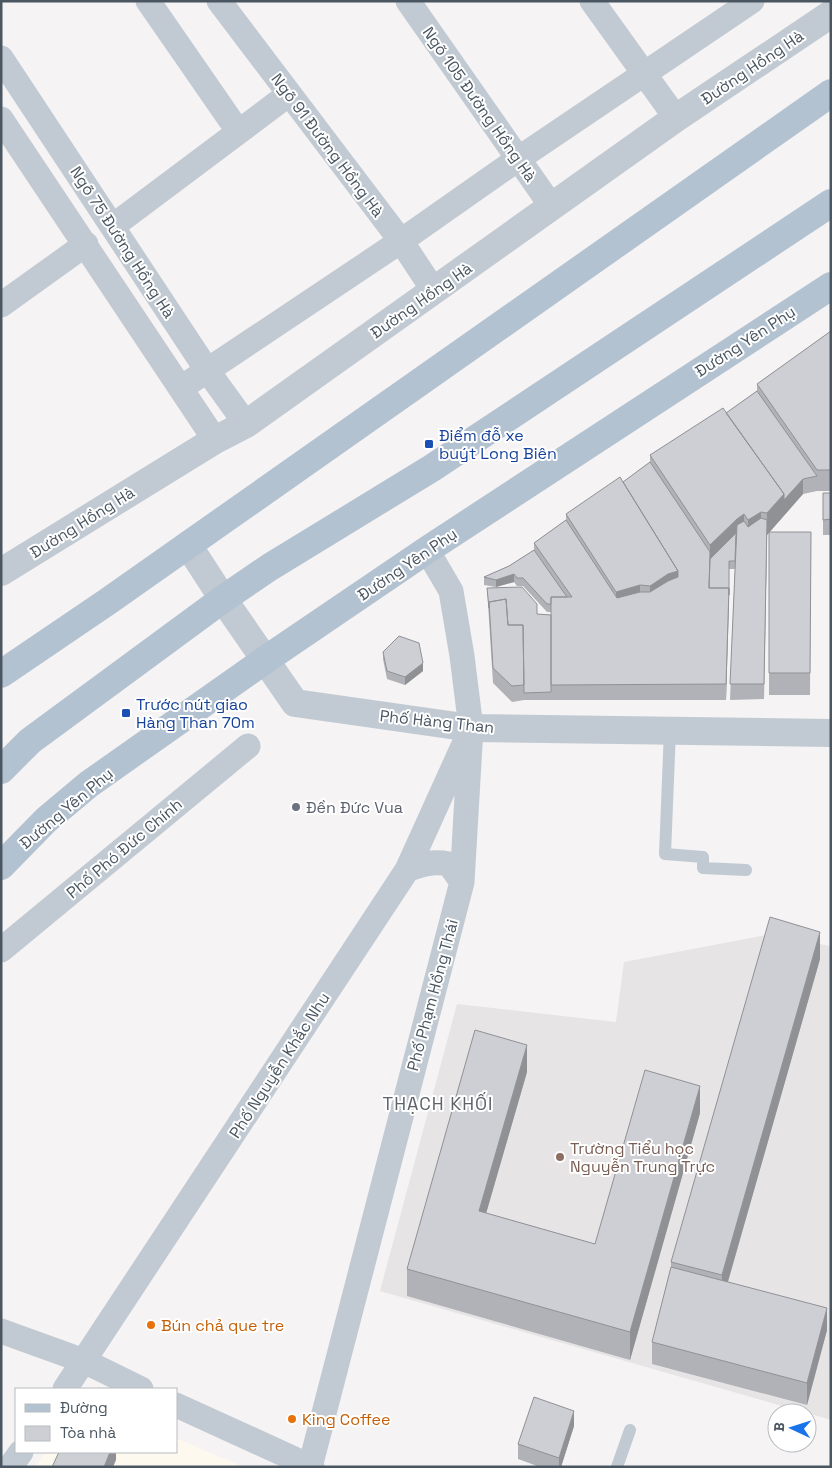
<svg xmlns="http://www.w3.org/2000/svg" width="832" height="1468" viewBox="0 0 832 1468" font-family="'Space Grotesk',sans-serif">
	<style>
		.commercial { fill: #fdf9ef }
		.education { fill: #e6e4e5 }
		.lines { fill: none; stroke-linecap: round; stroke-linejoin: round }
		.service { stroke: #c1cad2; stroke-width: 12 }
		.minor { stroke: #c1cad2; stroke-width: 25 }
		.tertiary { stroke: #c1cad2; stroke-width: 28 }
		.primary { stroke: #b3c2d1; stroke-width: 28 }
		.wall { fill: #b0b2b7 }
		.shaded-wall { fill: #909195 }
		.building { fill: #cdcfd5; stroke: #909195 }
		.transit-dot { fill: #1a4fb4; stroke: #fff; stroke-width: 2 }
		.worship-dot { fill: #6b7280; stroke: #fff; stroke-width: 2 }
		.education-dot { fill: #8d6e63; stroke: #fff; stroke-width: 2 }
		.food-dot { fill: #e8710a; stroke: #fff; stroke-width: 2 }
		.labels { text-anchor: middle; stroke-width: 4; stroke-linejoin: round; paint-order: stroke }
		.street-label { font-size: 16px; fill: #4a5661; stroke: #fff }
		.transit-label { font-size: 16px; fill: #164399; stroke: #fff; text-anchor: start }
		.worship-label { font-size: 16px; fill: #5b616d; stroke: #fff; text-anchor: start }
		.education-label { font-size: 16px; fill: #785e54; stroke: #fff; text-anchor: start }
		.food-label { font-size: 16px; fill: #c56008; stroke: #fff; text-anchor: start }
		.neighbourhood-label { font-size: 18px; letter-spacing: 1px; fill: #5f6368; stroke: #fff }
	</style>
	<rect width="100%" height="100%" fill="#f5f3f3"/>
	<path class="commercial" d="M176,1438L243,1467H35L45,1452H176Z"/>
	<path class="education" d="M766,935L831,946V1420L380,1291L457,1004L616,1022L624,962Z"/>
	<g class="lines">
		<path class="service" d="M670,730L665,854L703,857V868L746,870
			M617,1467L630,1430"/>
		<path class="minor" d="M148,1L238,131
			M219,1L401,241L434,291
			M408,1L552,207
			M592,1L676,118
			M1,58L207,370L246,424
			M1,119L215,440
			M113,226L289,94
			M1,305L86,244
			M181,388L401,241L518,159L752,1
			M407,870C422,864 433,861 449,864L462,882
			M1,950L248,746
			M1,1331L84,1361L141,1389
			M65,1389L407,870L465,742
			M176,1405L312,1467
			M10,1467L21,1452
			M310,1467L462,882L471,728L462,656L451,591L427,550"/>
		<path class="tertiary" d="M188,545L223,599L295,703L471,728L831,733
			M1,572L215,440L246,424L676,118L831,14"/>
		<path class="primary" d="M1,674L107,602L831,93
			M1,770L30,741L223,599L270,567L432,468L831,203
			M1,866L46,820L89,784L265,660L427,550L831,286"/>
	</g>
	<path class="wall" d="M831,331V491H817L803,494L767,535L764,699L730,700L735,569H729L726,700H524L512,702L493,683L487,588L537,614L551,615V612H547L523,586H517L514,582L496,587L484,585V577L509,566L534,550V543L566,520V514L623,482L650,462V455L726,413L757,391V384Z
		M823,493H831V535H823Z
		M769,532H811L810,695H769Z
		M383,652L423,671L405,685L387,679L383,659Z
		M820,959L728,1282L827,1330L807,1405L652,1364V1342L671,1267V1262Z
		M527,1072L486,1213L595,1244L700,1113L630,1360L407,1296V1269Z
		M574,1426L561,1467H540L518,1459V1444Z"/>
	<path class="shaded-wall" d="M803,479V494L767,535L764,699L767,513L784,494Z
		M761,512V533L748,542V520Z
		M744,514V536L736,541L710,567V545L737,519Z
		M729,561V603L726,700V684Z
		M678,571V593L650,608V586L668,574Z
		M514,574V582L496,587V580Z
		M640,585V607L616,614V592Z
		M423,663V671L405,685V677Z
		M820,932V959L722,1302V1275Z
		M527,1045V1072L479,1238V1211Z
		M700,1086V1113L630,1360V1332Z
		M827,1308V1330L807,1405V1383Z
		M574,1411V1426L561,1467H559V1458Z
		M110,1452H116V1460L113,1467H104Z"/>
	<path class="building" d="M831,331V470H817L757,384Z
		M757,391L817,476L803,479L784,500V494L726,413Z
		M723,408L784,494L767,513L761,512L748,520L744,514L737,519L710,545L650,455Z
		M650,462L710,552L709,588H729L726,684L551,685V597H572L534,543L566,520L617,598L640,592H650L668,581L678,577V571L623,482Z
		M620,477L678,571L668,574L650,586L640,585L616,592L566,514Z
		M823,493H831V519L823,520Z
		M761,518L767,520L764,684H730L737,525L744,521L748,527Z
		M769,532H811L810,673H769Z
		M736,533L735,561H729V595V588H709L710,559Z
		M534,550L567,597H551V604H547L523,578H517L514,574L496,580L484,577L509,566Z
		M522,587L537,604V614L551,615V692L524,693L523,625H508L506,599L489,602V608L487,588Z
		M506,599L508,625H523L524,685L512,686L493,668L489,602Z
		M399,636L419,643L423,663L405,677L387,671L383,652Z
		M770,917L820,932L722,1275L671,1262Z
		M475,1030L527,1045L479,1211L595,1244L645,1070L700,1086L630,1332L407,1269Z
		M671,1267L827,1308L807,1383L652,1342Z
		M534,1397L574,1411L559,1458L518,1444Z
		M59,1452H110L104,1467H52Z"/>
	<g class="transit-dot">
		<rect x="424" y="439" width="10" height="10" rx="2.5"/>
		<rect x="121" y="708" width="10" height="10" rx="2.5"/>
	</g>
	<circle class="worship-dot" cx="296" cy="807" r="5"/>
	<circle class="education-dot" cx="560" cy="1157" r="5"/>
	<g class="food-dot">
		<circle cx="151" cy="1325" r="5"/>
		<circle cx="292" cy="1419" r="5"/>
	</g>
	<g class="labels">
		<g class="street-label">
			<text transform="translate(752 67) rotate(-34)" y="6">Đường Hồng Hà</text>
			<text transform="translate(480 104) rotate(55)" y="6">Ngõ 105 Đường Hồng Hà</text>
			<text transform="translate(328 145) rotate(53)" y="6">Ngõ 91 Đường Hồng Hà</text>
			<text transform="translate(123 242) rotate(57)" y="6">Ngõ 75 Đường Hồng Hà</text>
			<text transform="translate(421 300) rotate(-35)" y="6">Đường Hồng Hà</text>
			<text transform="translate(745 341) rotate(-33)" y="6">Đường Yên Phụ</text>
			<text transform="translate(82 522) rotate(-32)" y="6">Đường Hồng Hà</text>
			<text transform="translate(407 564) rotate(-34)" y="6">Đường Yên Phụ</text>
			<text transform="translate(437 721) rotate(6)" y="6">Phố Hàng Than</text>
			<text transform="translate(66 808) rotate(-40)" y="6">Đường Yên Phụ</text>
			<text transform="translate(124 848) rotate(-40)" y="6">Phố Phó Đức Chính</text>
			<text transform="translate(432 995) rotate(-75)" y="6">Phố Phạm Hồng Thái</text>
			<text transform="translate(279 1065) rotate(-57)" y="6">Phố Nguyễn Khắc Nhu</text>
		</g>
		<g class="transit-label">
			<text x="439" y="441">Điểm đỗ xe<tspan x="439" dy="18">buýt Long Biên</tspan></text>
			<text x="136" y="710">Trước nút giao<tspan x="136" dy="18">Hàng Than 70m</tspan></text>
		</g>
		<g class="worship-label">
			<text x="306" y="813">Đền Đức Vua</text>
		</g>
		<g class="education-label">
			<text x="570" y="1154">Trường Tiểu học<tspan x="570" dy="18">Nguyễn Trung Trực</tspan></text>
		</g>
		<g class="food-label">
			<text x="161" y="1331">Bún chả que tre</text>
			<text x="302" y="1425">King Coffee</text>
		</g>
		<g class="neighbourhood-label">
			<text x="438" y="1110">THẠCH KHỐI</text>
		</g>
	</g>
	<rect width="832" height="1468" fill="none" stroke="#4a5661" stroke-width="5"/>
	<rect x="15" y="1388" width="162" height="65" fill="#ffffff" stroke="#b7bbc0"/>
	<rect x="25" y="1404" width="25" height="8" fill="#b3c2d1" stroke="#b7bbc0"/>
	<text x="60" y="1413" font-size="15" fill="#4a5661">Đường</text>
	<rect x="25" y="1426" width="25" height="15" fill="#cdcfd5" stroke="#b7bbc0"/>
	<text x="60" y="1438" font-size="15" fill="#4a5661">Tòa nhà</text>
	<g transform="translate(792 1428) rotate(274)"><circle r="24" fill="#ffffff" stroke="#b7bbc0"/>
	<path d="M0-4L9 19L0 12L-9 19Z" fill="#1a73e8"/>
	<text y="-8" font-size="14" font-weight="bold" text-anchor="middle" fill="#4a5661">B</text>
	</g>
</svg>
